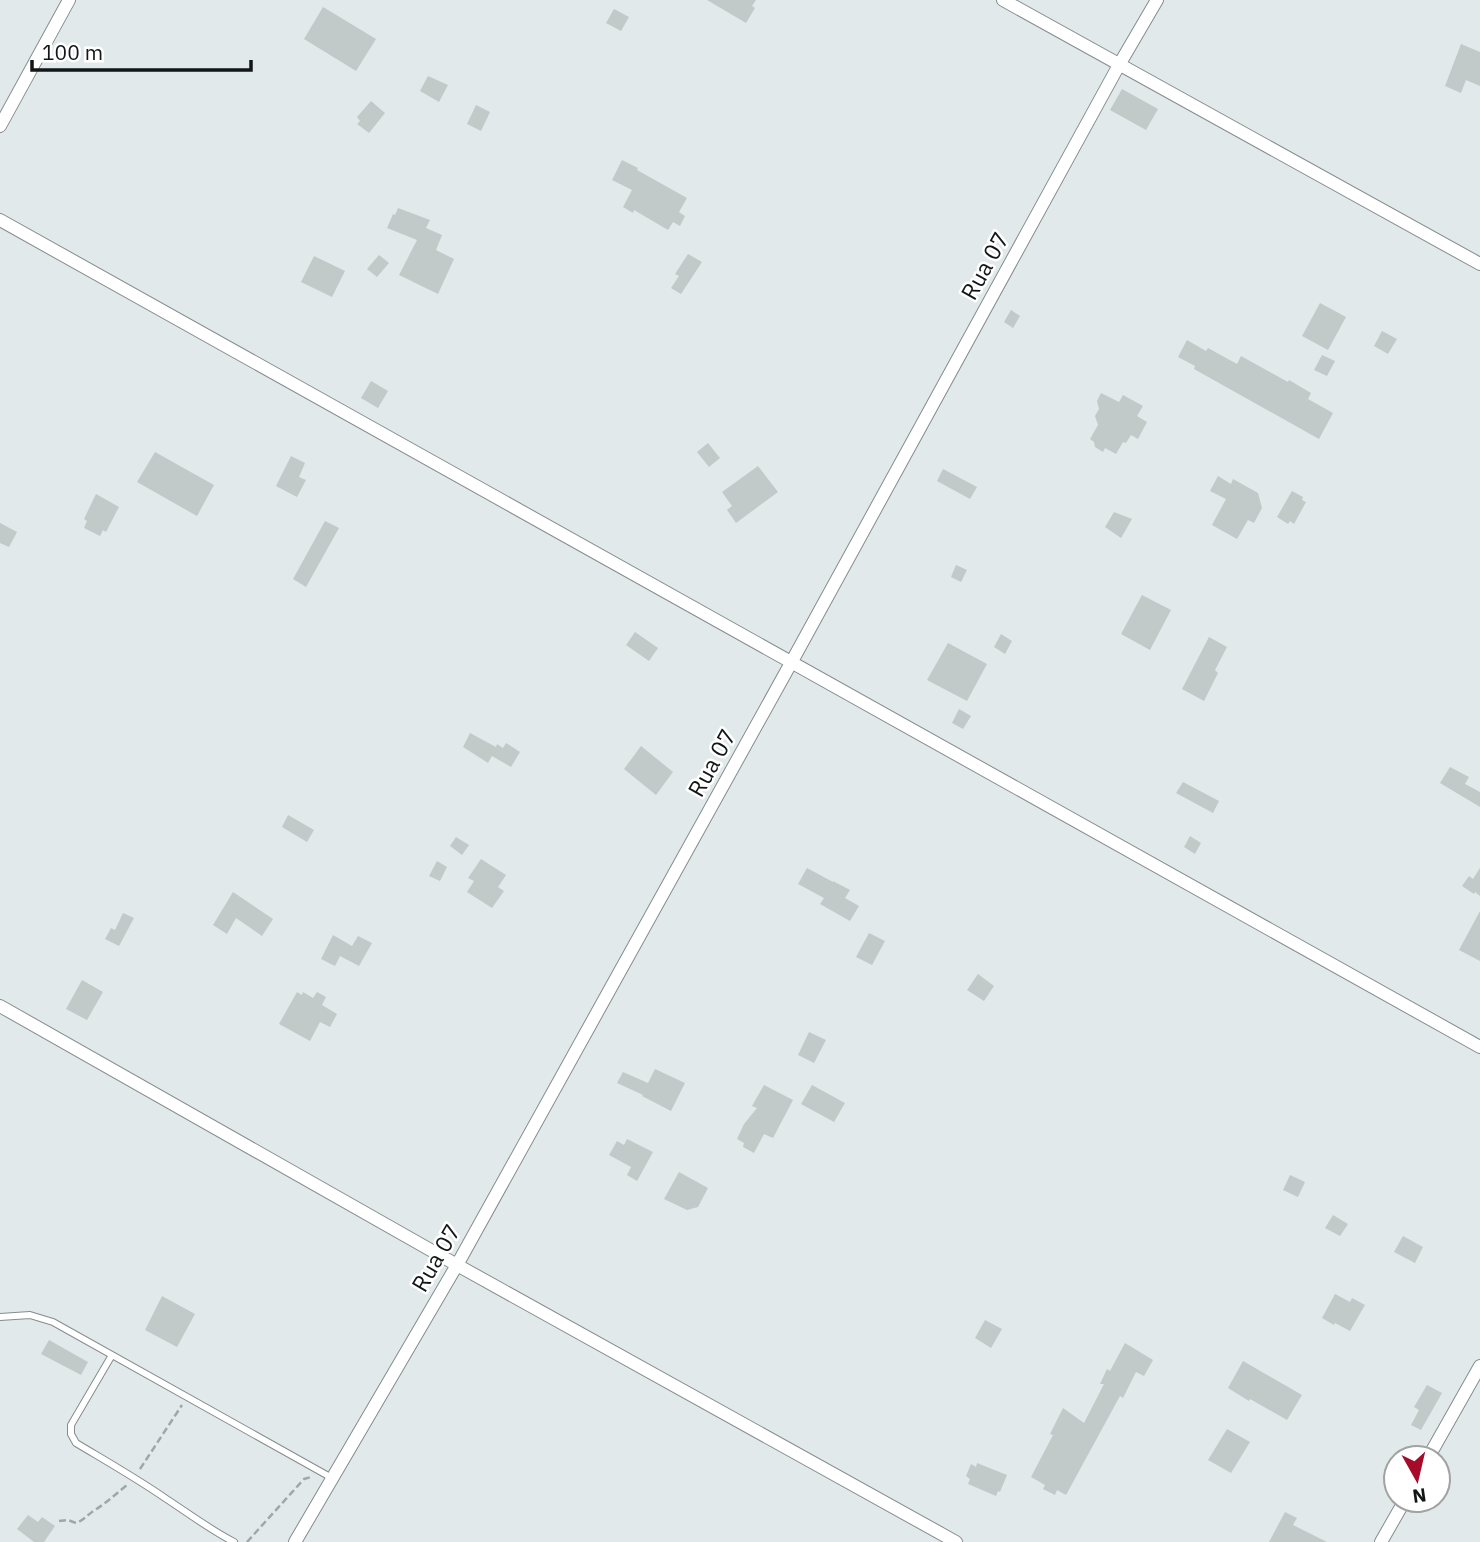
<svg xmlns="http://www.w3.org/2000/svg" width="1480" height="1542" viewBox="0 0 1480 1542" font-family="'IBM Plex Sans',sans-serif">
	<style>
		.building { fill: #c1c9c9 }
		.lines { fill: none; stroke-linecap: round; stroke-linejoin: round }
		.service-casing { stroke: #858c8d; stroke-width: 8 }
		.minor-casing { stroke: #858c8d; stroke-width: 14 }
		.path { stroke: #a0a7a7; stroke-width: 2.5; stroke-dasharray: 7 3.5; stroke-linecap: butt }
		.service { stroke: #fff; stroke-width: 6 }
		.minor { stroke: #fff; stroke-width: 12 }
		.labels { text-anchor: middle; stroke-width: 5; stroke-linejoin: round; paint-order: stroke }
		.street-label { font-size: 23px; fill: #131616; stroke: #fff }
	</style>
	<rect width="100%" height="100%" fill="#e1e9ea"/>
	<path class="building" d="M707,0H756L752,6L755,8L746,23Z
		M323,7L376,39L356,71L304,39Z
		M614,9L629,17L621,31L606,23Z
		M1461,44L1480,52V86L1466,80L1461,93L1445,86Z
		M428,76L448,85L439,102L420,91Z
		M1122,89L1158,109L1146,130L1110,110Z
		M371,101L385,113L369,133L357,124L360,121L357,117Z
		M476,105L490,112L481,131L467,124Z
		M622,160L638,168L637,170L687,198L679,212L685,216L680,226L673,222L668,230L634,210L633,213L623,207L632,190L612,180Z
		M398,208L430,220L426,228L442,235L436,250L454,259L438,294L399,275L417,240L387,228L393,214L395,215Z
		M688,254L702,262L681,294L671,288L679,276L675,274Z
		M379,255L389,263L377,277L367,269Z
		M314,256L345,271L332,297L301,282Z
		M1320,303L1346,317L1328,350L1302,336Z
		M1011,310L1020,316L1013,328L1004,322Z
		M1382,331L1397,339L1388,354L1374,346Z
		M1187,340L1206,351L1208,348L1237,364L1241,356L1288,382L1289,380L1311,393L1308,399L1333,413L1319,439L1194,369L1195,366L1178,357Z
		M1322,355L1335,361L1327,376L1314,370Z
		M371,381L388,391L378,408L361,398Z
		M1101,393L1119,402L1123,395L1143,406L1137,416L1147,422L1138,439L1131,435L1126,443L1123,442L1116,454L1105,448L1103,452L1095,447L1094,442L1090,439L1098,425L1095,416L1099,409L1097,401Z
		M708,443L720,458L709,467L697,452Z
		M155,452L214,485L197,516L137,482Z
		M291,456L305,463L299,477L306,480L297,497L276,486Z
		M758,466L778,492L736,523L727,510L732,506L722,492Z
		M943,469L977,487L970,499L937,481Z
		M1218,476L1231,484L1233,479L1258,493L1262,508L1254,523L1248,520L1237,539L1212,525L1226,499L1210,491Z
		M1292,491L1303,497L1302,500L1306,502L1294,524L1290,521L1288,524L1277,517Z
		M96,494L119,507L106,532L103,530L100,536L84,528L87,521L84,519Z
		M1114,512L1132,519L1121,538L1105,527Z
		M325,521L339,528L306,587L293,579Z
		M0,523L17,532L9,547L0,543Z
		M956,565L967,570L961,582L951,577Z
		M1142,595L1171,610L1150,650L1121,634Z
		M635,632L658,648L649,661L626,645Z
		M1001,634L1012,641L1005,654L994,647Z
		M1209,637L1227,647L1215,670L1218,673L1204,701L1182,689Z
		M948,643L987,664L967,701L927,680Z
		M959,709L971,716L963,729L952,723Z
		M470,733L496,747L497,744L503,748L506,743L520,752L511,767L492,756L488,763L463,747Z
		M641,746L673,772L656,795L624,769Z
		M1450,767L1469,777L1465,784L1480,792V807L1440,783Z
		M1183,782L1219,801L1213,813L1176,793Z
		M288,815L314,830L307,842L282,827Z
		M1190,836L1201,843L1195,854L1184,847Z
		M456,837L469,845L462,855L450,846Z
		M481,859L506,875L498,887L504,891L492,908L467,892L474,881L468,878Z
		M437,861L447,867L440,881L429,876Z
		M807,868L833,882V881L850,890L845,898L859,906L850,921L820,904L824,898L798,884Z
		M1480,868V896L1475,892L1474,894L1462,886L1469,876L1473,879Z
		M233,892L273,919L262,936L236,918L227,934L213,925Z
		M1480,911V961L1459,950Z
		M123,913L134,918L119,946L105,939L111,928L115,930Z
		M869,933L885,941L872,965L856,957Z
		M333,935L352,946L358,936L372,943L359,966L340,956L335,966L321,959Z
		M978,974L994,986L984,1001L967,990Z
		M82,980L103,992L87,1020L66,1009Z
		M297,992L302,995L303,992L313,998L317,992L326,997L322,1005L337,1014L330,1027L320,1022L310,1041L279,1024Z
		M809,1032L826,1040L814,1063L798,1055Z
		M655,1069L685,1083L671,1111L642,1096L643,1095L617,1083L623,1072L648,1083Z
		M764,1085L793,1100L773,1138L764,1134L754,1153L743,1147L744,1143L737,1139L744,1124L757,1108L752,1106Z
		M812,1085L845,1103L834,1122L801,1104Z
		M627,1139L653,1152L637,1181L627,1175L631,1167L609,1155L617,1141L624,1145Z
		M679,1172L708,1188L698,1207L687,1210L664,1199Z
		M1290,1175L1305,1182L1298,1197L1283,1190Z
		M1333,1215L1348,1224L1340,1236L1325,1228Z
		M1403,1236L1423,1247L1415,1263L1394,1252Z
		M1335,1294L1350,1302L1352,1298L1365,1305L1350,1331L1335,1323L1334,1325L1322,1318Z
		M162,1296L195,1314L177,1347L145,1330Z
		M985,1320L1002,1329L991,1348L975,1338Z
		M49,1340L88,1362L81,1375L41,1354Z
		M1125,1343L1153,1360L1144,1376L1136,1372L1123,1398L1120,1396L1066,1495L1057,1490L1055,1495L1043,1489L1045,1485L1031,1477L1053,1435L1050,1434L1063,1408L1084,1423L1104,1384H1100L1107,1369L1110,1371Z
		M1243,1361L1302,1395L1287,1420L1250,1399L1249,1401L1228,1388Z
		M1427,1385L1442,1393L1421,1430L1411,1425L1419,1410L1414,1407Z
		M1227,1429L1250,1442L1231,1473L1208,1460Z
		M977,1463L1007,1475L1000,1492L998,1491L996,1496L968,1484L970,1479L966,1476L971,1464L976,1467Z
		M1285,1512L1297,1518L1293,1525L1327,1542H1269Z
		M28,1515L38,1522L42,1517L55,1526L44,1542H34L17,1529Z"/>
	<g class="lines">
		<g class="service-casing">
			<path id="service" d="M0,1317L30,1315L53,1322L332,1478
				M112,1355L71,1425V1434L76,1443C106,1461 136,1478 165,1498C188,1513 209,1529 234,1542"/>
		</g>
		<g class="minor-casing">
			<path id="minor" d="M1003,0L1480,264
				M0,126L69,0
				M0,220L1480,1047
				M0,1006L457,1265L956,1542
				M1428,1458L1480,1366
				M295,1542L457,1265L791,663L1119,65L1157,0
				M1381,1542L1405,1500"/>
		</g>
		<path class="path" d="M140,1469L182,1405
			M59,1521L68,1520L76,1523C84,1520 87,1515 95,1510C106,1503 116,1494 127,1485
			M247,1542L304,1479L311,1477"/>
		<use href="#service" class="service"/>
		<use href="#minor" class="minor"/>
	</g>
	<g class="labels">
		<g class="street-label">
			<text transform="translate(985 266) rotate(-61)" y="8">Rua 07</text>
			<text transform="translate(712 763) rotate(-61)" y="8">Rua 07</text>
			<text transform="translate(436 1258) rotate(-60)" y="8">Rua 07</text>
		</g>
	</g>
	<g transform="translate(1417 1479) rotate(172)"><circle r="33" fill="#ffffff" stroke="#a1a2a2" stroke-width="2"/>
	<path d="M0-5L12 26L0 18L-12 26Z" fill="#a60c29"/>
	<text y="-10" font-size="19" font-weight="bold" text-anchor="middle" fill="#131616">N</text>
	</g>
	<path d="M32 60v10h219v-10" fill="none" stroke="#131616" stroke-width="3.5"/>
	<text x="42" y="60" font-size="21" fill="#131616" stroke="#ffffff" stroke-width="5" paint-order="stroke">100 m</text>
</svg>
